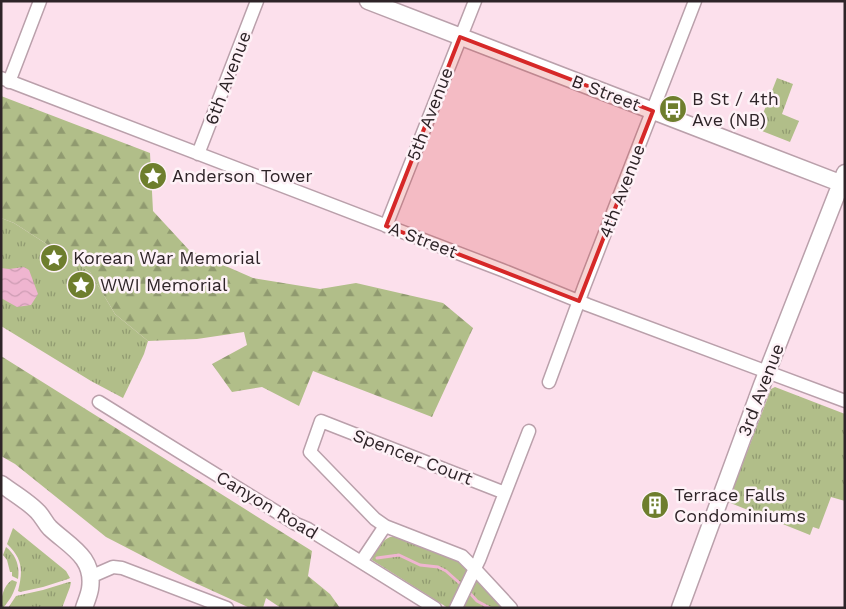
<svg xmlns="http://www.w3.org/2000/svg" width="846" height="609" viewBox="0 0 846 609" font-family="'Work Sans',sans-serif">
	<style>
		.grass { fill: url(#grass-tufts) }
		.forest { fill: url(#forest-firs) }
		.water { fill: url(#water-waves) }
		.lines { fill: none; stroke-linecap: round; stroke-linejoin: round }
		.stream { stroke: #efb5d0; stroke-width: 3 }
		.minor-casing { stroke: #baa0ab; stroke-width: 15 }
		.tertiary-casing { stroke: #baa0ab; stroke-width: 19 }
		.minor { stroke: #fff; stroke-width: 12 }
		.tertiary { stroke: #fff; stroke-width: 16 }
		.marked { fill: #d62828; fill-opacity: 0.2; stroke: #d62828; stroke-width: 4; stroke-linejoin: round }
		.labels { text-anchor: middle; stroke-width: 5; stroke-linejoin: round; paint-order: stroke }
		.street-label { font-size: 18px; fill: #2e2428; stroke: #fef2f7 }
		.poi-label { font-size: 18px; fill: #2e2428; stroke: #fef2f7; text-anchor: start }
	</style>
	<defs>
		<pattern id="grass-tufts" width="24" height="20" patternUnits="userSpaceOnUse" patternTransform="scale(1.25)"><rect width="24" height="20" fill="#b1be89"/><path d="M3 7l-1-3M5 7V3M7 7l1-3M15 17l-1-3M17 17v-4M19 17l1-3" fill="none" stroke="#909a70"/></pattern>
		<pattern id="forest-firs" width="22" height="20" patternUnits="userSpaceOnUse" patternTransform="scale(1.25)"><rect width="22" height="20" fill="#b1be89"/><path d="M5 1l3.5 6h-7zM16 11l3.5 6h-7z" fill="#909a70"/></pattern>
		<pattern id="water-waves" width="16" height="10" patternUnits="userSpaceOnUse" patternTransform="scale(1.25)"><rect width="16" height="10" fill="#efb5d0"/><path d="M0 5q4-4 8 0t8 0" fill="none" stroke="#cd9cb3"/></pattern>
	</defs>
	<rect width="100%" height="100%" fill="#fce0ec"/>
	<path class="grass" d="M777,78L793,84L782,114L799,121L790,142L757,129Z
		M1,218L14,223L90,272L115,314L148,341L144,354L123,398L91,381L1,326Z
		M775,387L845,414V501L831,497L819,529L813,527L810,535L728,502L771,389Z
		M13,528L66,571L70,578L68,579L43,587L20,592L18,591C23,571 23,559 7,544Z
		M390,537H396L457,560L491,593L505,608H448L372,560C373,551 381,541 390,537Z
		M6,547C16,555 20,566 18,579L12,576V572H10L7,560L3,555Z
		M12,580L17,582C14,593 10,600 3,608H1C1,598 3,586 12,580Z
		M69,582H71L70,587L62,608H8L16,596L43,590Z"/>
	<path class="forest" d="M1,96L150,153L153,211L189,250L253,278L320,289L356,283L443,303L473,328L432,417L313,371L299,406L262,387L232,392L212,364L247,345L244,332L197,339L148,341L115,314L90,272L14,223L1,218Z
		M1,356L312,551L308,576L330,594L340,608H281L266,598L263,608H250L191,581L106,537L15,464L1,456Z"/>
	<path class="water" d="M24,267L29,270L38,294L31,305L17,307L1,298V268L9,269Z"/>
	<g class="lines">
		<path class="stream" d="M377,558L399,555L420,565L438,567L446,571L464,587
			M468,591L477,601L490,608"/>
		<g class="minor-casing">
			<path id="minor" d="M1,78L502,270L588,305L845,401
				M9,82L40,1
				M198,154L257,1
				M386,226L475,1
				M549,382L584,287L695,1
				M99,402L296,524L308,529L435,608
				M505,493L321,421L310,452L375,519L385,526L462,556L475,569L511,608
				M361,562L385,526
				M90,577L113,567L122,568L227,608
				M456,608L479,560L529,431"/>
		</g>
		<g class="tertiary-casing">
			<path id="tertiary" d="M368,1L845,185
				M1,484C12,492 29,502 38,512C43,517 45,523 50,528C69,546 95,557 90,589C89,595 86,602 84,608
				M680,608L762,385L845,173"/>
		</g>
		<use href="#minor" class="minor"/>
		<use href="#tertiary" class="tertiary"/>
	</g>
	<path class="marked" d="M460,37L653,111L579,301L386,226Z"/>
	<defs>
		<g id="bus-disc" transform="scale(1.4375)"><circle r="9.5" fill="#6e7e2d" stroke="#fef2f7"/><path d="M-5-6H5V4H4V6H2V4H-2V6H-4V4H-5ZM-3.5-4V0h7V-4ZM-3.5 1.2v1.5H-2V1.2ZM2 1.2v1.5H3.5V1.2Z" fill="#fff"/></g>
		<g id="sight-disc" transform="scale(1.4375)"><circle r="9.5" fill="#6e7e2d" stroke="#fef2f7"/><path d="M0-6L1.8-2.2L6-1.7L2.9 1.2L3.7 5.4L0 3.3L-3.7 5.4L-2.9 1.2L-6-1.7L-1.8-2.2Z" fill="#fff"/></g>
		<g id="building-disc" transform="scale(1.4375)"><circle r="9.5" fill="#6e7e2d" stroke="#fef2f7"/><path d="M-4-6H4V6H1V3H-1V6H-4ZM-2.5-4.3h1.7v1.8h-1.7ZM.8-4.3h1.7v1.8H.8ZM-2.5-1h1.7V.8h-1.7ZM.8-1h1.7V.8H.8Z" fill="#fff"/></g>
	</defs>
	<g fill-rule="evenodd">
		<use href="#bus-disc" x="673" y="109"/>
		<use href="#sight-disc" x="153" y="176"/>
		<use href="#sight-disc" x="54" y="258"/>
		<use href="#sight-disc" x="81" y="285"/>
		<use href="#building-disc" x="655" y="505"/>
	</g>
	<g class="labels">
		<g class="street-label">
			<text transform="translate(228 78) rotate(-69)" y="6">6th Avenue</text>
			<text transform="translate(606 93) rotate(21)" y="6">B Street</text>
			<text transform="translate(430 114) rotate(-69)" y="6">5th Avenue</text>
			<text transform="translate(622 191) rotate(-69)" y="6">4th Avenue</text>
			<text transform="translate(423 240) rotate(21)" y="6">A Street</text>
			<text transform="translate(761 390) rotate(-69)" y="6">3rd Avenue</text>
			<text transform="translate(413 457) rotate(21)" y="6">Spencer Court</text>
			<text transform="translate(267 505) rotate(31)" y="6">Canyon Road</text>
		</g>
		<g class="poi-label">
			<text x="692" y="105">B St / 4th<tspan x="692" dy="21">Ave (NB)</tspan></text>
			<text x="172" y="182">Anderson Tower</text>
			<text x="73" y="264">Korean War Memorial</text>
			<text x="100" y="291">WWI Memorial</text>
			<text x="674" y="501">Terrace Falls<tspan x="674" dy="21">Condominiums</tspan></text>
		</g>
	</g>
	<rect width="846" height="609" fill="none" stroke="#2e2428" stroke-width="5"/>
</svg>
